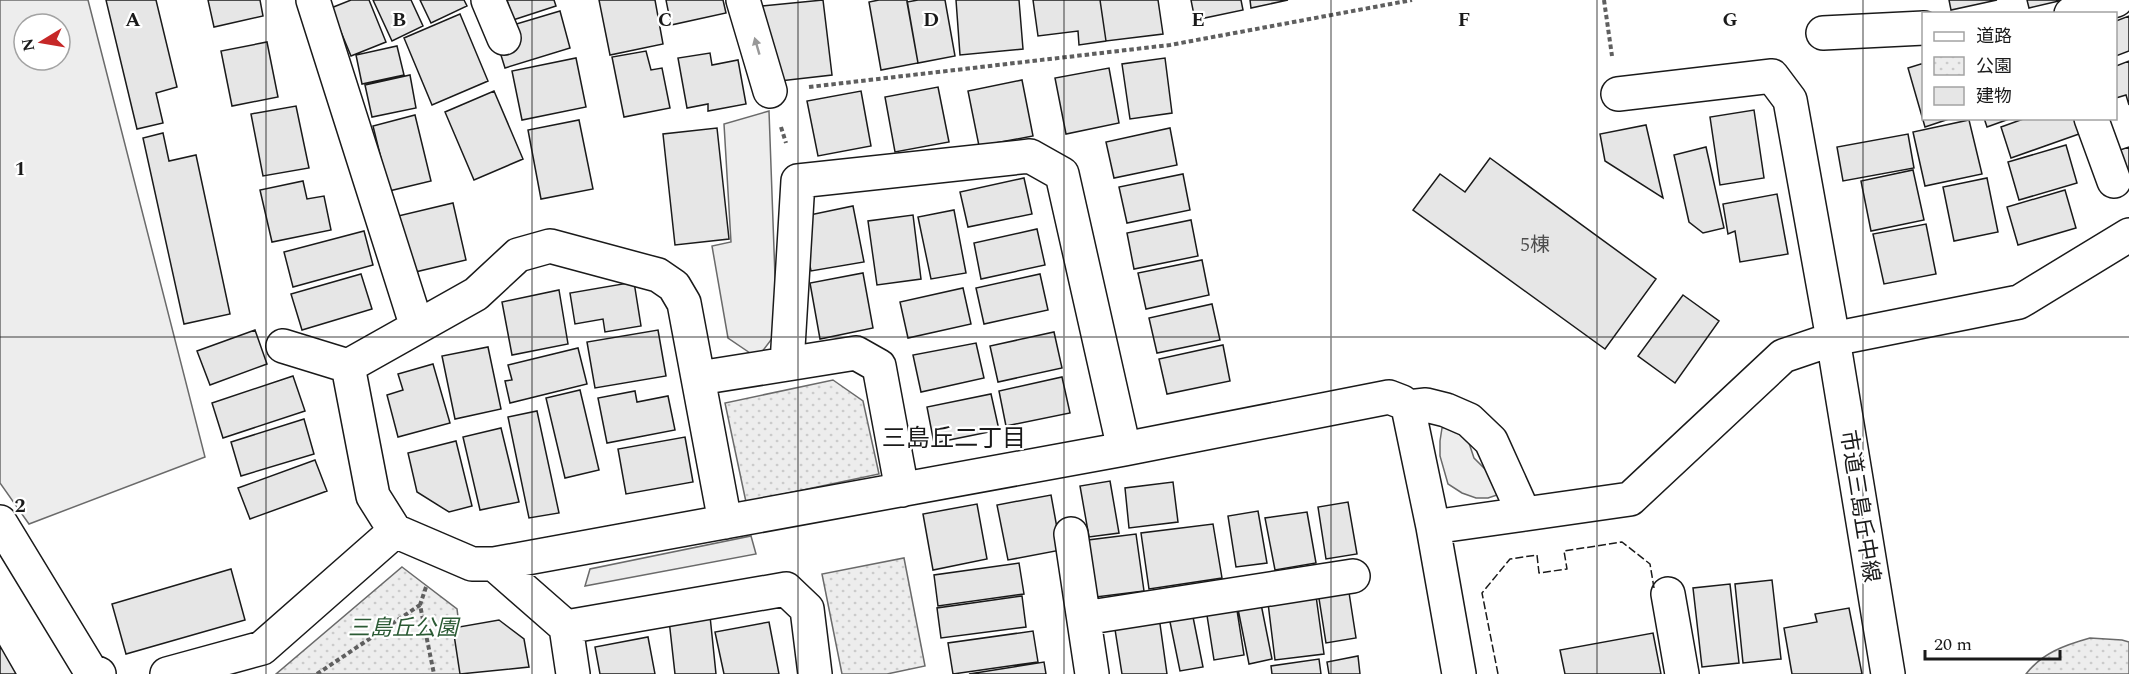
<svg xmlns="http://www.w3.org/2000/svg" width="2129" height="674" viewBox="0 0 2129 674" font-family="Spectral,'Noto Sans JP',serif">
	<style>
		.built { fill: #ededed; stroke: #6a6a6a; stroke-width: 1.5; fill-rule: evenodd }
		.park { fill: url(#park-dots); stroke: #6a6a6a; stroke-width: 1.5 }
		.building { fill: #e6e6e6; stroke: #1a1a1a; stroke-width: 1.5 }
		.lines { fill: none; stroke-linecap: round; stroke-linejoin: round }
		.minor-casing { stroke: #1a1a1a; stroke-width: 36 }
		.path { stroke: #5f5f5f; stroke-width: 4; stroke-dasharray: 4.5 3; stroke-linecap: butt }
		.minor { stroke: #fff; stroke-width: 33 }
		.fence { stroke: #1a1a1a; stroke-width: 1.5; stroke-dasharray: 8 3; stroke-linecap: butt }
		.oneway { fill: #989898 }
		.grid { fill: none; stroke: #1a1a1a; stroke-width: 1.5; stroke-opacity: 0.55 }
		.labels { text-anchor: middle; stroke-width: 4.5; stroke-linejoin: round; paint-order: stroke }
		.number-label { font-size: 20px; fill: #4d4d4d }
		.street-label { font-size: 22px; fill: #1a1a1a; stroke: #fff }
		.park-label { font-size: 22px; font-style: italic; fill: #2b5a34; stroke: #fff }
		.neighbourhood-label { font-size: 24px; fill: #1a1a1a; stroke: #fff }
		.grid-label { font-size: 20px; text-anchor: middle; font-weight: bold; fill: #1a1a1a; stroke: #fff; stroke-width: 4.5; stroke-linejoin: round; paint-order: stroke }
	</style>
	<defs>
		<pattern id="park-dots" width="8" height="8" patternUnits="userSpaceOnUse" patternTransform="scale(1.5)"><rect width="8" height="8" fill="#ededed"/><path d="M2 2h.1M6 6h.1" fill="none" stroke="#cbcbcb" stroke-width="1.8" stroke-linecap="round"/></pattern>
	</defs>
	<rect width="100%" height="100%" fill="#fff"/>
	<path class="built" d="M0,0H88L205,457L29,524L0,483ZM24,24H60V60H24Z
		M769,111L777,332L761,353L753,355L728,338L712,246L731,242L724,124Z
		M1454,424L1467,437L1474,458L1493,477L1500,494L1488,498H1476L1462,493L1448,484L1440,456V441L1442,428Z
		M751,536L756,554L585,586L590,569Z"/>
	<path class="park" d="M833,380L863,401L879,474L746,502L725,403Z
		M904,558L925,666L887,674H842L822,574Z
		M402,567L457,609L465,674H276Z
		M2090,638L2122,640L2129,642V674H2026C2042,653 2065,645 2090,638Z"/>
	<path class="building" d="M106,0H156L177,87L156,93L163,123L137,129Z
		M208,0H260L263,16L214,27Z
		M351,0H369L386,42L351,56L331,8Z
		M373,0H411L423,26L392,41Z
		M420,0H464L467,6L431,23Z
		M507,0H554L556,6L513,20Z
		M599,0H655L663,44L610,55Z
		M666,0H723L726,13L671,25Z
		M823,0L832,75L771,82L762,6Z
		M879,0H907L918,63L881,70L869,2Z
		M918,0H945L955,56L918,63L907,2Z
		M956,0H1019L1023,49L960,55Z
		M1033,0H1100L1106,41L1079,45L1078,31L1038,36Z
		M1100,0H1158L1163,34L1106,41Z
		M1191,0H1241L1243,10L1195,20Z
		M1250,0H1288L1251,8Z
		M1949,0H1997L1951,10Z
		M2027,0H2063L2029,8Z
		M560,11L570,48L505,68L500,52L518,46L513,25Z
		M460,14L488,81L432,105L404,38Z
		M2129,16V51L2116,56V21Z
		M267,42L278,97L232,106L221,51Z
		M397,46L404,75L362,84L356,55Z
		M646,51L651,70L662,68L670,108L624,117L612,57Z
		M710,53L712,65L738,60L746,104L708,111V104L687,108L678,58Z
		M576,58L586,107L522,120L512,71Z
		M1165,58L1172,113L1130,119L1122,64Z
		M2129,61V105L2126,95L2116,98V66Z
		M1924,63V118H1952L1925,127L1908,68Z
		M1109,68L1119,123L1066,134L1055,78Z
		M410,75L416,108L372,117L365,85Z
		M1022,80L1033,136L979,146L968,91Z
		M938,87L949,142L895,152L885,97Z
		M494,91L523,159L474,180L445,112Z
		M861,91L871,146L818,156L807,101Z
		M296,106L309,168L263,176L251,114Z
		M1754,110L1764,178L1720,185L1710,117Z
		M415,115L431,181L389,191L373,126Z
		M1984,118H2012L1987,127Z
		M2026,118H2074L2079,134L2011,158L2001,127Z
		M579,120L593,189L541,199L528,130Z
		M1969,120L1982,174L1925,186L1913,132Z
		M1646,125L1663,198L1605,161L1600,134Z
		M717,128L729,239L675,245L663,134Z
		M1170,128L1177,165L1114,178L1106,142Z
		M163,133L169,161L196,155L230,314L184,324L143,138Z
		M1908,134L1914,168L1843,181L1837,147Z
		M2066,145L2077,183L2019,200L2008,162Z
		M1706,147L1724,228L1703,233L1689,222L1674,155Z
		M2129,147V188L2117,151Z
		M1490,158L1656,279L1605,349L1413,210L1440,174L1465,192Z
		M1913,170L1924,220L1871,231L1861,181Z
		M1183,174L1190,210L1127,223L1119,187Z
		M1024,178L1032,214L968,227L960,192Z
		M1987,178L1998,232L1954,241L1943,187Z
		M303,181L307,199L324,196L331,230L272,242L260,190Z
		M2065,190L2076,228L2018,245L2007,207Z
		M1777,194L1788,254L1740,262L1735,231L1728,234L1723,204Z
		M453,203L466,260L411,273L398,216Z
		M853,206L864,262L811,271L800,217Z
		M954,210L966,273L931,279L918,217Z
		M913,215L921,279L877,285L868,221Z
		M1191,220L1198,256L1134,269L1127,233Z
		M1926,224L1936,274L1884,284L1873,234Z
		M1037,229L1045,265L981,279L974,243Z
		M364,231L373,265L293,287L284,252Z
		M1202,260L1209,295L1146,309L1138,273Z
		M863,273L873,328L820,339L810,283Z
		M361,274L372,309L302,330L291,294Z
		M1040,274L1048,310L984,324L976,288Z
		M634,282L641,326L605,332L603,319L575,324L570,293Z
		M963,288L971,324L908,338L900,302Z
		M559,290L568,344L512,355L502,302Z
		M1683,295L1719,321L1675,383L1638,356Z
		M1212,304L1220,340L1157,353L1149,318Z
		M255,330L267,364L210,385L197,351Z
		M658,330L666,376L595,388L587,342Z
		M1054,332L1062,368L998,382L990,346Z
		M976,343L984,378L921,392L913,355Z
		M1223,345L1230,381L1167,394L1159,359Z
		M488,347L501,409L455,419L442,356Z
		M578,348L587,384L510,403L505,381L512,380L508,365Z
		M433,364L450,423L398,437L387,395L403,390L398,374Z
		M293,376L305,411L223,438L212,403Z
		M1062,377L1070,413L1006,426L999,391Z
		M580,390L599,470L565,478L546,398Z
		M635,391L637,402L668,396L675,430L607,443L598,398Z
		M991,394L999,430L934,443L927,407Z
		M537,411L559,513L529,518L508,417Z
		M304,419L314,454L241,476L231,442Z
		M501,428L519,502L480,510L463,437Z
		M685,437L693,482L626,494L618,449Z
		M456,441L472,506L449,512L417,492L408,453Z
		M315,460L327,491L250,519L238,488Z
		M1110,481L1119,533L1089,537L1080,486Z
		M1173,482L1178,522L1129,528L1125,488Z
		M1051,495L1061,550L1008,560L997,505Z
		M1348,502L1357,554L1326,559L1318,507Z
		M977,504L987,559L933,570L923,514Z
		M1258,511L1267,563L1236,567L1228,516Z
		M1307,512L1316,563L1275,570L1265,518Z
		M1213,524L1222,578L1149,589L1141,533Z
		M1136,534L1144,591L1096,597L1088,540Z
		M1019,563L1024,594L938,606L934,575Z
		M231,569L245,620L126,654L112,604Z
		M1772,580L1781,659L1743,663L1735,584Z
		M1730,584L1739,663L1702,667L1693,588Z
		M1348,586L1356,638L1326,643L1318,592Z
		M1022,596L1026,627L941,638L937,608Z
		M1316,596L1324,654L1275,660L1268,603Z
		M1236,604L1244,655L1214,660L1206,609Z
		M1261,604L1272,659L1249,664L1238,609Z
		M1849,608L1862,674H1792L1784,628L1817,622L1815,614Z
		M1192,612L1203,667L1180,671L1169,617Z
		M710,616L716,674H675L669,620Z
		M1159,617L1167,674H1122L1114,623Z
		M499,620L524,639L529,667L460,674L453,628Z
		M769,622L779,674H724L715,632Z
		M1033,631L1038,662L953,674L948,643Z
		M1653,633L1661,674H1565L1560,650Z
		M648,637L655,674H600L595,647Z
		M0,646L16,674H0Z
		M1358,656L1360,674H1329L1327,662Z
		M1319,659L1321,674H1272L1271,666Z
		M1044,662L1046,674H969Z"/>
	<g class="lines">
		<g class="minor-casing">
			<path id="minor" d="M313,0L417,327
				M488,0L504,38
				M743,0L770,91
				M2071,14L2116,0
				M1823,33L1924,28
				M1618,94L1772,76L1790,100L1833,339L1888,674
				M2091,118L2114,181
				M283,346L348,366
				M787,364L798,181L1030,156L1062,174L1124,449
				M699,378L856,353L879,366L902,490
				M1408,407L1426,405L1446,410L1469,420L1491,441L1524,514
				M0,522L90,670L99,674
				M725,522L684,303L674,286L658,275L550,246L518,255L476,294L348,366L373,496L395,531L472,564H494L1124,449L1389,397L1402,402L1408,407L1433,527L1459,674
				M1433,527L1630,499L1783,356L1833,339L2019,302L2129,235
				M1071,534L1092,674
				M494,564L566,627L573,674
				M1668,594L1682,674
				M1084,618L1353,576
				M566,627L786,589L807,609L815,674
				M167,674L262,648L395,531"/>
		</g>
		<path class="path" d="M1604,0L1612,56
			M809,87L1170,45L1412,0
			M781,127L786,143
			M426,587L420,605L434,674
			M317,674L420,605"/>
		<use href="#minor" class="minor"/>
		<path class="fence" d="M1498,674L1482,593L1510,559L1537,555L1539,573L1567,569L1564,551L1622,542L1650,564L1654,588"/>
	</g>
	<defs><path id="oneway-solid" d="M-6-.8H1V-3.2L6.5 0L1 3.2V.8H-6Z" transform="scale(1.5)"/></defs>
	<use class="oneway" href="#oneway-solid" transform="translate(757 46) rotate(-106)"/>
	<path class="grid" d="M266,0V674M532,0V674M798,0V674M1064,0V674M1331,0V674M1597,0V674M1863,0V674M0,337H2129"/>
	<g class="labels">
		<g class="number-label">
			<text x="1535" y="251">5棟</text>
		</g>
		<g class="street-label">
			<text transform="translate(1861 506) rotate(81)" y="8">市道三島丘中線</text>
		</g>
		<g class="park-label">
			<text x="403" y="635">三島丘公園</text>
		</g>
		<g class="neighbourhood-label">
			<text x="954" y="446">三島丘二丁目</text>
		</g>
	</g>
	<g class="grid-label">
		<text x="133" y="26">A</text>
		<text x="399" y="26">B</text>
		<text x="665" y="26">C</text>
		<text x="931" y="26">D</text>
		<text x="1198" y="26">E</text>
		<text x="1464" y="26">F</text>
		<text x="1730" y="26">G</text>
		<text x="20" y="175">1</text>
		<text x="20" y="512">2</text>
	</g>
	<rect x="1922" y="12" width="195" height="108" fill="#ffffff" stroke="#a3a3a3" stroke-width="1.5"/>
	<rect x="1934" y="32" width="30" height="9" fill="#ffffff" stroke="#a3a3a3" stroke-width="1.5"/>
	<text x="1976" y="42" font-size="18" fill="#1a1a1a">道路</text>
	<rect x="1934" y="57" width="30" height="18" fill="url(#park-dots)" stroke="#a3a3a3" stroke-width="1.5"/>
	<text x="1976" y="72" font-size="18" fill="#1a1a1a">公園</text>
	<rect x="1934" y="87" width="30" height="18" fill="#e6e6e6" stroke="#a3a3a3" stroke-width="1.5"/>
	<text x="1976" y="102" font-size="18" fill="#1a1a1a">建物</text>
	<g transform="translate(42 42) rotate(259)"><circle r="28" fill="#ffffff" stroke="#a3a3a3" stroke-width="1.5"/>
	<path d="M0-4.5L10 22L0 15L-10 22Z" fill="#c62828"/>
	<text y="-9" font-size="16" font-weight="bold" text-anchor="middle" fill="#1a1a1a">N</text>
	</g>
	<path d="M1925 650v9h135v-9" fill="none" stroke="#1a1a1a" stroke-width="3"/>
	<text x="1934" y="650" font-size="18" fill="#1a1a1a" stroke="#ffffff" stroke-width="4.5" paint-order="stroke">20 m</text>
</svg>
